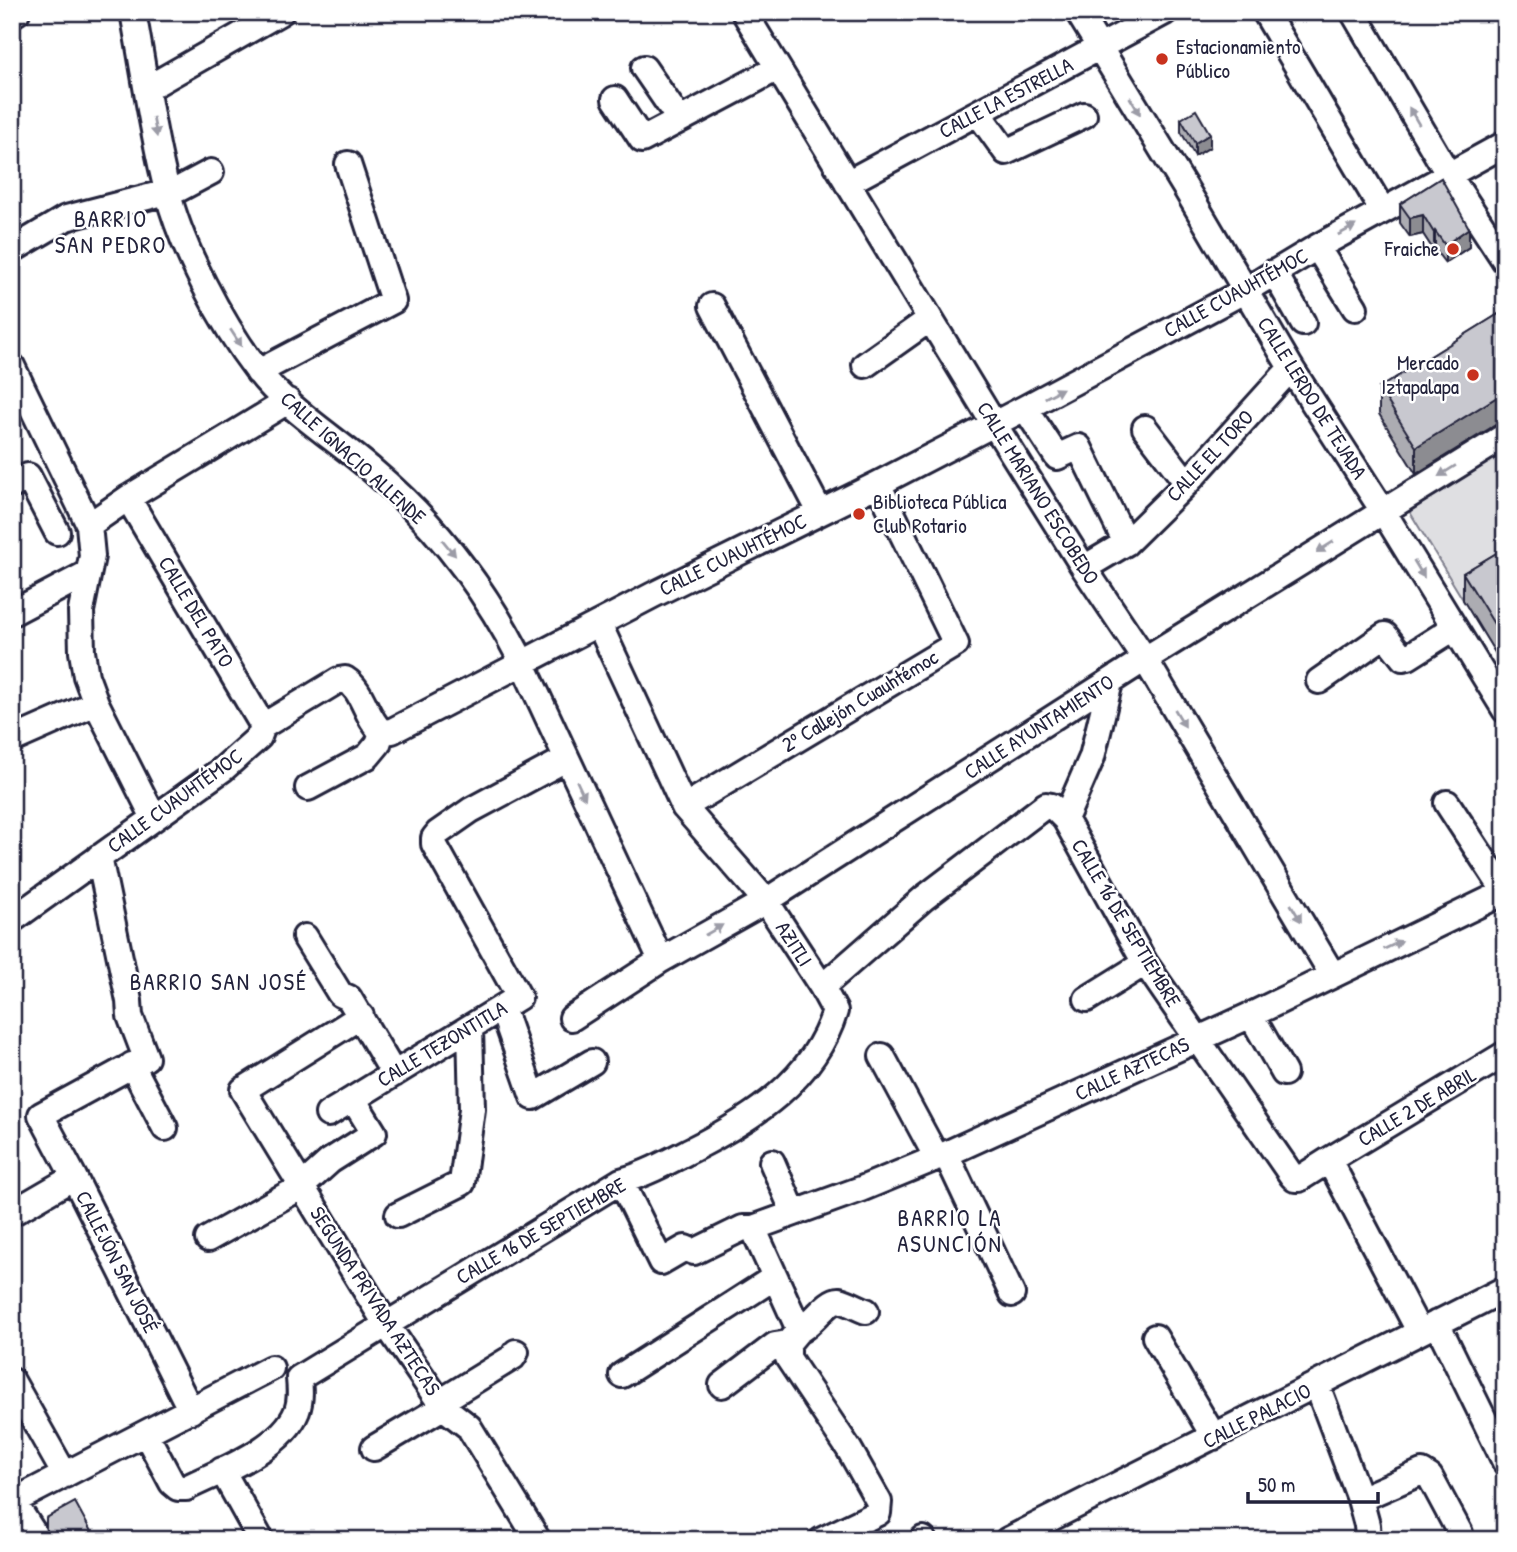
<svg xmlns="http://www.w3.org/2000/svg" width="1517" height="1552" viewBox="0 0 1517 1552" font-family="'Patrick Hand',sans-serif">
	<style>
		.green { fill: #dfdfe2; stroke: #80808e; stroke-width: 2 }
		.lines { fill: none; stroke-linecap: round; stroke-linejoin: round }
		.minor-casing { stroke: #22223b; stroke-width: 30 }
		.minor { stroke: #fff; stroke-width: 24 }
		.wall { fill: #acacb2; stroke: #22223b; stroke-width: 2 }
		.shaded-wall { fill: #8c8c91; stroke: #22223b; stroke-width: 2 }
		.building { fill: #c8c8cf; stroke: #22223b; stroke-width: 2 }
		.oneway { fill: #9c9ca7 }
		.poi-dot { fill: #c8321e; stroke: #fff; stroke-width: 2.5 }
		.labels { text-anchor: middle; stroke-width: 5; stroke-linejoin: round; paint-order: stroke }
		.poi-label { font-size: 21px; fill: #22223b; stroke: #fff; text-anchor: start }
		.street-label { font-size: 21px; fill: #22223b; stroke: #fff }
		.neighbourhood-label { font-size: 23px; letter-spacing: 2px; fill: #22223b; stroke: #fff }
	</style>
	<rect width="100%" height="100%" fill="#fff"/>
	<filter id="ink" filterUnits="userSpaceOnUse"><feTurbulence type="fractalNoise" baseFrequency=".0143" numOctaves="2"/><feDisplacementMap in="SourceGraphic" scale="14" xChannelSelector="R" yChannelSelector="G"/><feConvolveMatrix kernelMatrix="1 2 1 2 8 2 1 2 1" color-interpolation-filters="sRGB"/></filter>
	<g filter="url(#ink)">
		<path class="green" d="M1505,443V669L1405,504Z"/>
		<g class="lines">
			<g class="minor-casing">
				<path id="minor" d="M133,12C144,71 152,132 167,190C181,247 221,323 257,370C288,410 335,438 373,471C436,524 485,589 522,662L661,960
					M744,12L994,424L1084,568L1145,659L1332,974
					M1078,12L1186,189L1291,368L1383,511L1505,710
					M1265,12L1383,211
					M1353,12L1448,174L1505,261
					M12,15L17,12
					M644,68L679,119
					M148,88L281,12
					M615,99L642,140L778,68
					M978,113L1006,152L1084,115
					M847,183L1165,12
					M1317,247L1355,308
					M12,250L66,218L179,189L211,172
					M1274,272L1303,323
					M712,306L820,512
					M865,365L930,319
					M12,366L89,525L92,556L81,611L82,652L86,676L96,703L154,818
					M258,372L393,301L348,164
					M1025,408L1057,457L1079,447L1126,543
					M1145,428L1187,483
					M12,486L28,476L57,532
					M128,498L263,726
					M89,525L128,498L288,401
					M1084,568L1126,543L1187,483L1291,368
					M12,613L88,573
					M599,624L684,807L766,901L822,987
					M1319,681L1385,635L1403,658L1408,657L1454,628
					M12,740L96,703
					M308,788L368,756L378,744L382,732
					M684,807L956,644L878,484
					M1065,819L1092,757L1110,682
					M99,857L129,1001L130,1016L146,1058L41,1115L74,1177L191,1411
					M12,920L223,769L259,737L263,726L339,680L345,679C364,691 365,717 382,732L392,731L653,595L878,484L1025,408L1246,290L1317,247L1505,144
					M305,937L340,994L349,998L394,1074
					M1087,999L1145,963
					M502,1008L533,1097L592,1062
					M1251,1015L1284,1073
					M361,1016L243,1090L386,1324L443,1407L469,1427L538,1540
					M572,1018L661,960L766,901L1145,659L1505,436
					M882,1056L937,1158
					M132,1065L165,1128
					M328,1114L353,1099
					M946,1154L1012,1294
					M1329,1160L1505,1054
					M772,1162L794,1213
					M621,1181L661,1262L685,1248L694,1252L743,1228H753L861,1189L946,1154L1251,1015L1505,892L1447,803
					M12,1213L74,1177
					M398,1215L462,1183L472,1109L470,1027
					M753,1228L797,1325L798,1331L788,1343V1358L849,1449L879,1502L878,1513L822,1540
					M208,1239L301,1187L330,1161L374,1133L353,1099L519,997L434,844V838L438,833L471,810L566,759
					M1437,1323L1505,1462
					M798,1331C811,1326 828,1299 839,1300C848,1302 858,1308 866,1311
					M1155,1337L1214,1437
					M622,1375L775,1277
					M12,1381L65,1475
					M722,1385L775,1345L788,1343
					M1317,1385L1360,1499L1367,1525L1368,1540
					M440,1402L513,1357L516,1352
					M146,1434L172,1483L178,1488H186C220,1471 282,1449 297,1411C301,1400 300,1389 299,1378L621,1181C646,1174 668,1162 691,1150C752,1119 814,1080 835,1011L822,987L924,898L1046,805L1052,806L1065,819L1145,963L1292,1176L1295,1179H1299L1329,1160L1419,1331
					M374,1448L443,1407
					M222,1470L261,1540
					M1360,1499L1422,1472L1430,1477L1460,1533
					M13,1501L33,1532
					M12,1502L271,1368
					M923,1539V1540
					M1008,1540L1505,1289"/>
			</g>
			<use href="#minor" class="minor"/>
		</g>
		<path class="wall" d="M1181,119L1210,147L1195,156L1181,132Z
			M1441,178L1469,247L1445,263L1435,250L1434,251L1423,234L1410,237L1400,223V204Z
			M1505,310V419L1416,474L1379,414V388Z
			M1505,548V669L1463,600V573Z"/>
		<path class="shaded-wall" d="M1210,134V147L1195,156V143Z
			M1423,215V234L1410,237V218Z
			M1469,228V247L1445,263V245Z
			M1435,231V250L1434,251V233Z
			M1505,392V419L1416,474V447Z
			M93,1535V1540H84Z"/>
		<path class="building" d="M1196,110L1210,134L1195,143L1181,119Z
			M1441,178L1469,228L1445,245L1435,231L1434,233L1423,215L1410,218L1400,204Z
			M1505,310V392L1416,447L1379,388Z
			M1505,548V642L1463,573Z
			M75,1502L93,1535L84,1540H12V1536L20,1532L27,1539L40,1538L46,1531V1518Z"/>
		<defs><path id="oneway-solid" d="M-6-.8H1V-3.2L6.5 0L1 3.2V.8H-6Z" transform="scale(1.75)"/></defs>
		<g class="oneway">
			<use href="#oneway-solid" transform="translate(1135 106) rotate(59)"/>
			<use href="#oneway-solid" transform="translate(1414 116) rotate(-120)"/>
			<use href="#oneway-solid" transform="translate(155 127) rotate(79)"/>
			<use href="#oneway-solid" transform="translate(1347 230) rotate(-29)"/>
			<use href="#oneway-solid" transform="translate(236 338) rotate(57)"/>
			<use href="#oneway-solid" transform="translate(1054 393) rotate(-28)"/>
			<use href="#oneway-solid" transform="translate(1447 471) rotate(148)"/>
			<use href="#oneway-solid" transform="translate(1325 547) rotate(148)"/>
			<use href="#oneway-solid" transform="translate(449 548) rotate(51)"/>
			<use href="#oneway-solid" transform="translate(1419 569) rotate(59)"/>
			<use href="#oneway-solid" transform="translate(1180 718) rotate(59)"/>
			<use href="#oneway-solid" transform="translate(581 790) rotate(65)"/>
			<use href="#oneway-solid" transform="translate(1296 913) rotate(59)"/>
			<use href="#oneway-solid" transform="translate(714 930) rotate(-30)"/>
			<use href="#oneway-solid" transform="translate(1393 945) rotate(-25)"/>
		</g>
	</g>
	<g class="poi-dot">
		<circle cx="1162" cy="59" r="7"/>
		<circle cx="1453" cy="249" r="7"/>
		<circle cx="1473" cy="375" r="7"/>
		<circle cx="859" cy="514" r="7"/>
	</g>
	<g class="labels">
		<g class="poi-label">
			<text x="1176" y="54">Estacionamiento<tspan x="1176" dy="24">Público</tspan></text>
			<text x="1439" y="256" text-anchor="end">Fraiche</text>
			<text x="1459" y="370" text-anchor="end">Mercado<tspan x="1459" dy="24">Iztapalapa</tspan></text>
			<text x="873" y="509">Biblioteca Pública<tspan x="873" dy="24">Club Rotario</tspan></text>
		</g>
		<g class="street-label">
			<text transform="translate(1006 98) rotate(-28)" y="7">CALLE LA ESTRELLA</text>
			<text transform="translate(1236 293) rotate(-29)" y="7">CALLE CUAUHTÉMOC</text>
			<text transform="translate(1312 398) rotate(58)" y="7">CALLE LERDO DE TEJADA</text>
			<text transform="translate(1210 456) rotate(-47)" y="7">CALLE EL TORO</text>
			<text transform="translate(353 458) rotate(42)" y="7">CALLE IGNACIO ALLENDE</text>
			<text transform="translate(1038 493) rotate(58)" y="7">CALLE MARIANO ESCOBEDO</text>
			<text transform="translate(733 555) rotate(-26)" y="7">CALLE CUAUHTÉMOC</text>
			<text transform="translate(196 612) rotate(59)" y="7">CALLE DEL PATO</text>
			<text transform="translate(860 701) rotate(-31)" y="7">2º Callejón Cuauhtémoc</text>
			<text transform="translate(1039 727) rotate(-33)" y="7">CALLE AYUNTAMIENTO</text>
			<text transform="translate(175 801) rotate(-36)" y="7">CALLE CUAUHTÉMOC</text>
			<text transform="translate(1126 923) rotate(59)" y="7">CALLE 16 DE SEPTIEMBRE</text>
			<text transform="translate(794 944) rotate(57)" y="7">AZITLI</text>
			<text transform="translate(442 1044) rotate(-31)" y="7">CALLE TEZONTITLA</text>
			<text transform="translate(1132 1069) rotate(-25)" y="7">CALLE AZTECAS</text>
			<text transform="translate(1417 1107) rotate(-31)" y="7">CALLE 2 DE ABRIL</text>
			<text transform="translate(541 1231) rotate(-30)" y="7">CALLE 16 DE SEPTIEMBRE</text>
			<text transform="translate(117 1262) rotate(63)" y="7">CALLEJÓN SAN JOSÉ</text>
			<text transform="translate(375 1301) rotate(57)" y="7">SEGUNDA PRIVADA AZTECAS</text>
			<text transform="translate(1257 1416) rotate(-27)" y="7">CALLE PALACIO</text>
		</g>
		<g class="neighbourhood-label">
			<text x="111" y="227">BARRIO<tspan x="111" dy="26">SAN PEDRO</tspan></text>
			<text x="219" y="990">BARRIO SAN JOSÉ</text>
			<text x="950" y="1226">BARRIO LA<tspan x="950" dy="26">ASUNCIÓN</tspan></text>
		</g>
	</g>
	<rect width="1517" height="1552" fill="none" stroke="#fff" stroke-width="42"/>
	<rect x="21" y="21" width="1475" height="1510" fill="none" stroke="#22223b" stroke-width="2.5" filter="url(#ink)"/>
	<path d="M1248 1492v10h130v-10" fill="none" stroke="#22223b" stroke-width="3.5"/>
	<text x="1258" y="1492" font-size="21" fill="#22223b" stroke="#ffffff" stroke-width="5" paint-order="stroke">50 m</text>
</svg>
